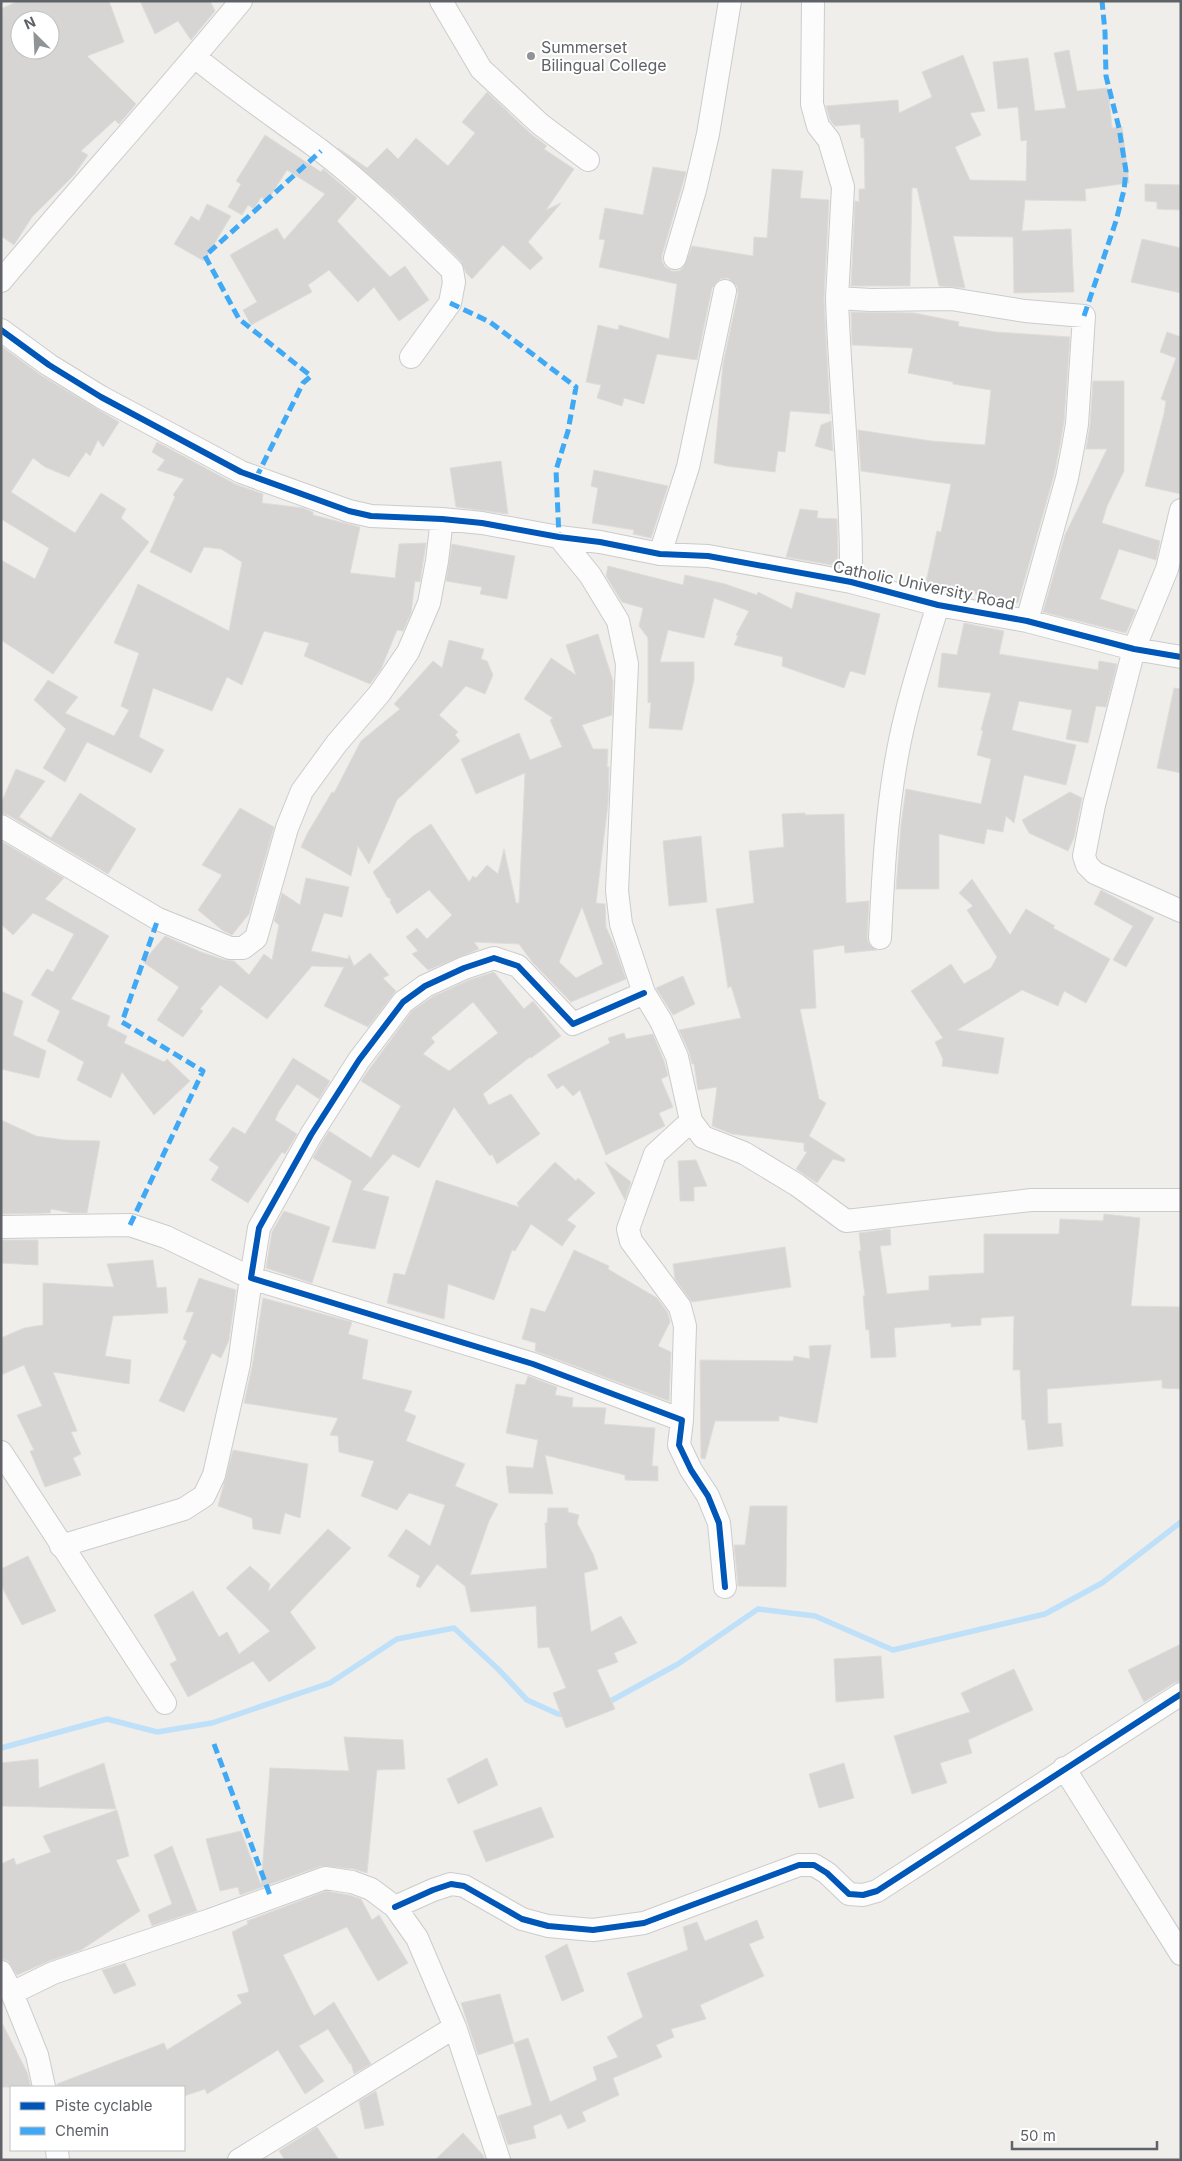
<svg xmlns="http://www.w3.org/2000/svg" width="1182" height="2161" viewBox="0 0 1182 2161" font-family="Inter,sans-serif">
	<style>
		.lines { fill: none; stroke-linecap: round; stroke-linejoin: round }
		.stream { stroke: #bfe0f9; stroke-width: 5.5 }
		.building { fill: #d6d5d3; stroke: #deddd9; fill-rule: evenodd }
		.minor-casing { stroke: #cbcccc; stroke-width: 24 }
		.minor { stroke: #fdfcfc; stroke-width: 22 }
		.quiet { stroke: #3fa9f5; stroke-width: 5; stroke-dasharray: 10 5; stroke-linecap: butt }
		.cycleway-casing { stroke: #fff; stroke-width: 9 }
		.cycleway { stroke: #0057b8; stroke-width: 6 }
		.poi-dot { fill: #919496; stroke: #fff; stroke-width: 2 }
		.labels { text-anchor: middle; stroke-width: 4; stroke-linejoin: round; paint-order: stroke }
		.poi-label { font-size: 16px; fill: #5f6368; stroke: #fff; text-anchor: start }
		.street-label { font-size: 16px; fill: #5f6368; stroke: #fff }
	</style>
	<rect width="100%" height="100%" fill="#efeeea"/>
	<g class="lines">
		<path class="stream" d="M605,1704L678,1664L758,1609L815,1616L893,1650L1045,1614L1102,1583L1181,1522
			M1,1748L107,1719L157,1732L212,1723L330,1683L397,1639L454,1628L499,1670L527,1700L558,1714L567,1715"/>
	</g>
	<path class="building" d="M18,1H109L124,42L87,56L136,104L119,124L115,120L81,151L88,155L74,175L32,217L14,245L1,236V9ZM20,20H50V50H20Z
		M140,1H210L215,11L191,40L178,21L155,34Z
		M1069,50L1077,91L1108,88L1112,128L1122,127L1129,183L1085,189L1086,201L1025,200L1022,231L1071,229L1074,292L1014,293L1013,237L953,236L965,288L939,286L917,188H912L910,286H851L855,201L859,202V189H865L864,138H861L860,124L835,126L830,120L826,106L898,100L899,113L932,97L922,72L963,55L985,111L970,113L981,135L955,147L970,180L1026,181L1027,140L1021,141L1018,107L998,109L993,62L1028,58L1035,111L1066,108L1054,53Z
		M487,92L531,134L547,146L544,149L574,169L546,210L561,203L528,242L543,258L530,270L503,245L472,279L466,273L461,261L397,199L338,148L367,168L387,148L398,159L416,138L448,166L475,133L462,122Z
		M265,135L321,172L323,169L357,198L337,221L390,277L405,266L429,300L399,321L374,287L358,302L329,270L308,285L312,292L251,325L243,310L257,302L230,255L277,228L284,240L325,194L287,170L267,201L261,197L254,209L248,205L242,215L228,207L241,184L236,181Z
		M653,167L686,172L662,255V261L665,267L672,271H679L684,267L692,246L753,256L754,237L767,238L772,169L803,171L800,198L829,200L824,299L830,414L790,411L785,452L778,451L775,472L726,466L714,463L723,364L738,294L737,286L728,278L720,279L712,288L697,360L657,354L644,404L624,398L622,406L597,398L601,385L586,382L598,325L618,330L619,325L669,339L677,284L599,267L605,240L599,239L605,208L643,215Z
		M1145,184L1181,185V210L1157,209V202L1145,201Z
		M207,204L231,216L204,261L174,244L191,216L199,221Z
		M1142,239L1181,248V293L1131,282Z
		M851,312L914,313L959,322L958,326L996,332L1070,337L1064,422L1060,445L1054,475L1018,603L971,593L970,597L925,587L937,531L941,532L951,484L861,471L858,430L931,441L985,445L991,390L953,384V382L908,373L913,348L852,345Z
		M1167,332L1181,337V494L1145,486L1164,414L1166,401L1161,399L1176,358L1160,352Z
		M1,346L42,376L119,422L103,447L98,440L90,456L86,452L69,477L45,467L33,458L11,492L75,533L101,493L126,509L121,518L149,542L53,674L1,640V560L35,579L49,548L1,519Z
		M1093,381H1124V471L1107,506L1102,523L1160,541L1156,560L1119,549L1100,599L1136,610L1126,633L1043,612L1065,535L1107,449H1086L1090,425Z
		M831,421L832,441L833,451L815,446L821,425Z
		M157,442L235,484L263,494L262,503L303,508L313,512V515L360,527L350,573L395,578L399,544L426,543L420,582L415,581L411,613L403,631L397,630L381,669L370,684L304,656L309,643L264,631L242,685L227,677L212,711L153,688L139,737L164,750L151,773L87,742L65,782L43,768L66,729L34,700L48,680L78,697L65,713L114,736L129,710L121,706L139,653L114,643L138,584L229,631L242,562L221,549L204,547L191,573L150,552L175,497L173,495L184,479L157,470L165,460L152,452Z
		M501,461L508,514L456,507L450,468Z
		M594,470L668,486L651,538L633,534L634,530L592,523L598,488L591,486Z
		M800,509L818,511L817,518L837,519L838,566L786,557Z
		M452,544L515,556L507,599L480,594L482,587L446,581Z
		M608,566L683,585L685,575L725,584L757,595L758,592L792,609L796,592L880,614L865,675L850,671L844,688L782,666L783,657L734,645L738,636L736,635L749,611L714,598L704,638L668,630L660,662H694V680L682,730L649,728L651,702L648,703V638L639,626L643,608L622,602L606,576Z
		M964,623L1004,631L999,654L1098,670L1099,661L1117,664L1106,707L1096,706L1088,743L1066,739L1072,710L1019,701L1012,730L1076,745L1066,785L1024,775L1014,823L1006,816L1003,832L987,829L984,844L939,834V889H896L901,825L906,789L981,804L991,759L977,755L983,731L981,730L991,693L938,687L942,653L957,655Z
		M598,634L613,681L612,715L582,725L593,749H608L607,767H609L608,803L596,903L605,904L606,927L614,945L626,979L571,1002L533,963L519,944L474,942L479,949L428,970L412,954L418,951L406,937L417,928L427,939L452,915L429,890L397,914L390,902L391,899L387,897L373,872L413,836L431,824L469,882L473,876L476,878L487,865L498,874L504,849L516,903H519L525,773L476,794L461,759L519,733L530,760L562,747L550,720L553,718L524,699L551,658L576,675L566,645ZM582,907L603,964L576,978L559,962Z
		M449,640L484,649L481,659L487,661L493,675L485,694L466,686L439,715L458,732L455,735L460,741L397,800L369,864L358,846L351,876L301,847L307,834L332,792L334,793L361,741L400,709L394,704L433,661L442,668Z
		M1174,688L1181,689V773L1157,768Z
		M16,769L45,781L19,817L51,838L80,793L136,829L108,874L8,815L1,813V803Z
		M1070,792L1082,798L1074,838L1068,851L1029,833L1022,820Z
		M240,808L274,827L249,914L232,935L222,930L198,910L222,875L202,865Z
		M805,813V815L844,814L846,903L869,901L867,938L869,944L877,950L845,953L844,945L813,950L816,1008L800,1009L819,1099L826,1103L809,1136L845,1159L844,1162L833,1159L817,1183L796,1169L807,1152L804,1151V1143L732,1134L712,1126L717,1087L698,1090L694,1064H692L689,1052L679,1030L741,1018L731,986L728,988L716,909L754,903L749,851L784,847L782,814Z
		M701,836L707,902L669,906L663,841Z
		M1,841L64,878L45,899L109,936L71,999L110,1016L107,1026L127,1036L124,1043L164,1062L167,1059L190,1081L154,1115L122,1072L111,1098L77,1080L84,1062L47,1041L60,1011L31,995L47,969L53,972L74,934L33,913L13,935L1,924Z
		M306,878L349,887L342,917L324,913L311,951L348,959L349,955L354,966L370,953L389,975L383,978L396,991L368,1027L324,1006L344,967L312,966L267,1019L220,985L200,1009L203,1011L183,1037L157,1020L179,987L143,962L165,936L201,952L225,960L234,961L249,975L264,954L272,960L279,925L274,921L282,893L300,905Z
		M972,879L1010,935L1026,909L1055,926L1053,928L1110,959L1086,1003L1064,991L1058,1006L1022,990L957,1030L1004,1038L998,1074L942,1066L943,1059L935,1042L943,1038L911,991L951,964L964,984L991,968L997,957L967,910L973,906L959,893Z
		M1101,890L1154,918L1126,967L1113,960L1133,926L1094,904Z
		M494,972L524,1009L533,1001L561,1036L531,1058L530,1057L483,1094L489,1105L511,1094L540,1134L497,1164L492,1154L490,1156L454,1107L419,1168L393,1154L362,1190L389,1197L375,1249L332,1242L352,1181L313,1158L322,1142L329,1131L371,1158L401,1106L361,1081L370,1068L412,1011L432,997L469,980ZM473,1002L498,1033L449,1071L423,1054L435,1042L431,1038Z
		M683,976L695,1004L673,1015L656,988Z
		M1,991L23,1001L13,1035L46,1051L39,1078L1,1069Z
		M624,1033L626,1039L653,1034L664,1061L668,1076L661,1079L673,1107L659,1113L665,1126L606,1155L580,1090L573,1096L563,1085L557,1089L547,1075L610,1043L608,1038Z
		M293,1058L330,1081L319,1099L297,1084L279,1111L275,1120L297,1134L285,1154L282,1152L248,1203L211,1180L219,1167L209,1160L233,1127L245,1134Z
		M1,1120L36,1136L64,1140L100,1141L87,1213H72L51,1209L50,1213L1,1214Z
		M696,1160L707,1186L694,1187V1201H680L678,1161Z
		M555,1162L576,1181L578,1178L595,1193L567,1220L576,1226L562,1246L531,1224L515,1251L512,1250L494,1300L448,1284L444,1319L387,1303L394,1273L405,1275L436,1180L519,1207L517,1203Z
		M605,1162L631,1182L625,1200Z
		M284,1211L330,1227L312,1283L266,1268L272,1232Z
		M1104,1214L1140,1218L1131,1306L1181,1307V1389L1162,1388V1380L1047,1389L1048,1424L1061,1423L1063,1446L1028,1450L1025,1420H1022L1020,1370H1013L1014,1316L981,1318V1325L951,1327V1323L894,1328L896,1357L871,1358L869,1330H866L863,1296H865L859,1251H861L859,1233L890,1229L891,1245L880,1246L887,1294L929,1290V1276L984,1273V1234H1059L1060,1219L1103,1221Z
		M1,1240H38V1265L1,1263Z
		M785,1247L791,1287L692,1302L675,1279L673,1264Z
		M574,1250L609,1266L608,1269L657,1298L668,1313L670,1322L658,1346L671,1352L669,1401L535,1351L536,1343L522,1339L531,1308L545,1312Z
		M153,1260L157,1288L166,1287L168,1313L113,1316L105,1356L131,1360L129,1384L53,1372L77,1431L71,1432L81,1454L73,1458L81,1475L45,1487L30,1451L34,1450L17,1415L42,1406L24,1365L1,1375V1338L24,1328L43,1325V1283L114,1287L107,1264Z
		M199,1278L236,1290L229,1340L221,1358L212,1353L184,1412L159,1401L187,1341L183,1339L194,1312H186Z
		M263,1298L352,1322L348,1334L368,1340L362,1379L412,1391L404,1411L416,1416L406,1441L465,1464L455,1486L498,1504L489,1521L470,1575L547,1568L545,1523H547L548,1508H568V1512L579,1515L577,1523L593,1554L598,1569L584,1573L591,1632L621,1616L637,1643L614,1653L618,1662L597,1670L615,1709L566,1728L553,1693L566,1688L549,1647L538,1648L536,1606L471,1612L465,1586L437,1564L420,1588L416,1586L420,1576L388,1556L406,1529L430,1546L445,1505L409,1493L397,1510L361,1496L374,1461L339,1452L338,1436L330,1435L338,1418L244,1403L252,1367Z
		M831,1345L817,1423L779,1416V1421H715L705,1459L701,1458L700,1360L793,1361L794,1356L810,1359L809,1346Z
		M528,1376L557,1387L555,1395L573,1398L572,1407L606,1408L604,1424L655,1428L652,1466H658V1481L625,1480V1475L545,1455L553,1494L509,1493L506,1466L533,1468L538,1440L506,1433L516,1384L525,1385Z
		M233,1450L308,1464L300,1518L285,1513L280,1534L253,1529L252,1518L218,1506Z
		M750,1506H787L786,1587L738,1586L734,1545H745Z
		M328,1529L351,1548L290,1612L316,1648L269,1682L253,1661L188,1697L170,1664L177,1660L154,1615L193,1591L219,1637L227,1632L239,1654L270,1631L226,1588L250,1566L270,1584L268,1592Z
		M28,1556L56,1611L22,1625L1,1585V1569Z
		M1181,1644V1681L1174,1683L1144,1702L1128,1670Z
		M881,1656L884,1698L836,1702L834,1659Z
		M1014,1669L1033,1710L968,1740L972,1753L940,1763L947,1783L912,1794L894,1736L970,1712L961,1693Z
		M344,1737L403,1740L405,1769L377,1770L367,1873L354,1869L321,1866L240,1895L238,1887L220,1891L206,1839L241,1831L261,1885L270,1768L349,1771Z
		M487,1758L498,1785L458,1804L447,1779Z
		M38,1759L39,1788L104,1763L116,1809L1,1806V1763Z
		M844,1763L854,1798L819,1808L809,1774Z
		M541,1807L554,1837L486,1862L473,1831Z
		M117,1810L129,1856L116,1860L140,1911L81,1950L49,1961L17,1975L8,1961L1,1959V1864L14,1858L16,1865L51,1852L43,1836Z
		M172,1846L197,1911L152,1926L148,1915L172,1904L154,1855Z
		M326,1891L349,1895L361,1899L372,1920L379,1915L408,1963L378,1981L347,1927L283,1955L314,2016L334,2002L371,2064L354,2074L351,2063L350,2064L328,2029L299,2046L324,2081L305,2094L278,2050L207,2094L205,2089L184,2096V2087H57V2084L164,2043L167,2050L242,2003L237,1995L249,1992L232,1932L248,1924L247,1921Z
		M757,1920L764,1938L749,1944L764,1976L700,2005L706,2019L671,2029L674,2037L656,2045L662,2057L613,2078L619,2095L582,2112L586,2121L568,2129L561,2114L533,2126L536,2138L508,2145L498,2116L532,2105L514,2043L528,2038L550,2102L597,2080L593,2067L618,2057L607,2037L643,2017L627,1973L688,1950L683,1927L697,1922L705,1941Z
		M567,1944L584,1991L562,2001L545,1956Z
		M125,1963L136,1985L114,1994L102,1970Z
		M500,1994L514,2043L478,2055L461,2003Z
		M1,2021L27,2072L31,2087H1Z
		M376,2091L384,2125L365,2129L359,2101Z
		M317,2127L339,2160H285L279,2151Z
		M463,2133L483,2155L485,2160H435Z"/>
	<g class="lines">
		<g class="minor-casing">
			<path id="minor" d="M441,1L481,69L540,124L588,160
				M813,1L812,104L818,126L829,140L843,187L837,298L871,300L951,299L1025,311L1084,316L1077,424L1073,447L1067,478L1027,621
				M195,57C235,90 278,119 320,150C367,186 410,229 452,270L454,282L450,303L411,357
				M675,258L695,190L708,134L730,1
				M1,281C80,187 163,96 241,1
				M837,298C840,393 852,487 851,582
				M1,330L49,365L101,397L241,472L349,511L371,516L442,519L482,523L559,537L600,542L660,554L708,556L851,582L938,605L1027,621L1134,649L1181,657
				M1181,510L1167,569L1134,649L1094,805L1084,856L1087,865L1095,873L1181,911
				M559,537L590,575L618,621L627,664L617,891L621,924L644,993L661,1021L677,1057L691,1121L703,1137L744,1153L797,1185L846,1221L1031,1200H1181
				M660,554L688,467L725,291
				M1,826L158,919L230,948H243L256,938L287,828L302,791L337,743L380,693L408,652L429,603L437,561L442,519
				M880,938C883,877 886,816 897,756C906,705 923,654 938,605
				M644,993L573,1024L518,966L494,958L464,968L425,986L403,1002L359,1060L311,1135L259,1228L251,1278L533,1364L682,1420L679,1445L691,1470L708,1496L719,1523L725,1587
				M1,1227L130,1225L166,1237L251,1278L239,1364L214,1475L204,1496L184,1509L61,1546
				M682,1420L685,1326L680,1307L631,1241L628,1229L655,1154L691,1121
				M1,1452L165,1703
				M1064,1768L1181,1954
				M395,1907L433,1890L451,1884L464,1886L522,1919L548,1926L593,1930L644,1923L799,1865H814L827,1873L849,1894L863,1895L877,1891L1181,1694
				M1,1972L12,1993L53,1973L210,1920L325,1878L352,1882L371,1889L395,1907L417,1938L455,2027L499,2160
				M12,1993L37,2055L44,2087
				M57,2150L58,2160
				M239,2160L455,2027"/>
		</g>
		<use href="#minor" class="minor"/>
		<path class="quiet" d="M450,303L490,322L576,387L568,431L556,470L559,537
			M1084,316L1116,221L1124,190L1126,171L1119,128L1106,76L1105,32L1102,1
			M256,478L303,383L311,376L239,319L205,256L321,151
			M130,1225L203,1071L122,1022L158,919
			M214,1744L271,1898"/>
		<g class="cycleway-casing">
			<path id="cycleway" d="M1,330L49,365L101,397L241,472L349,511L371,516L442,519L482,523L559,537L600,542L660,554L708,556L851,582L938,605L1027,621L1134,649L1181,657
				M644,993L573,1024L518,966L494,958L464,968L425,986L403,1002L359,1060L311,1135L259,1228L251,1278L533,1364L682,1420L679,1445L691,1470L708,1496L719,1523L725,1587
				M395,1907L433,1890L451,1884L464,1886L522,1919L548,1926L593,1930L644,1923L799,1865H814L827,1873L849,1894L863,1895L877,1891L1181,1694"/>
		</g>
		<use href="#cycleway" class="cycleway"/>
	</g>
	<circle class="poi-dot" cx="531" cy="56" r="5"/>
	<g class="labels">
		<g class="poi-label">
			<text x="541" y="53">Summerset<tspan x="541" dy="18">Bilingual College</tspan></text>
		</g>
		<g class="street-label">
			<text transform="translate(924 585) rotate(12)" y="6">Catholic University Road</text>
		</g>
	</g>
	<rect width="1182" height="2161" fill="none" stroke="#5f6368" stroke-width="5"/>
	<rect x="10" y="2086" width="175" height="65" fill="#ffffff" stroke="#bfc1c3"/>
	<rect x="20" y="2102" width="25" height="8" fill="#0057b8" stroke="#bfc1c3"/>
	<text x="55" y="2111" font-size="15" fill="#5f6368">Piste cyclable</text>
	<rect x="20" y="2127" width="25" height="8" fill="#3fa9f5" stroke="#bfc1c3"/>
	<text x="55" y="2136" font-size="15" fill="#5f6368">Chemin</text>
	<g transform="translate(35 35) rotate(336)"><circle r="24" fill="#ffffff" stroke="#bfc1c3"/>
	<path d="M0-4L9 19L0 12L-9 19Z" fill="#919496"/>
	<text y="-8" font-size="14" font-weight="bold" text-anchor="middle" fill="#5f6368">N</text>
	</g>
	<path d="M1012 2141v8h145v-8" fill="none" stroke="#5f6368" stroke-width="2.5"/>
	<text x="1020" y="2141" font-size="15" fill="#5f6368" stroke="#ffffff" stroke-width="4" paint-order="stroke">50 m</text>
</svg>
